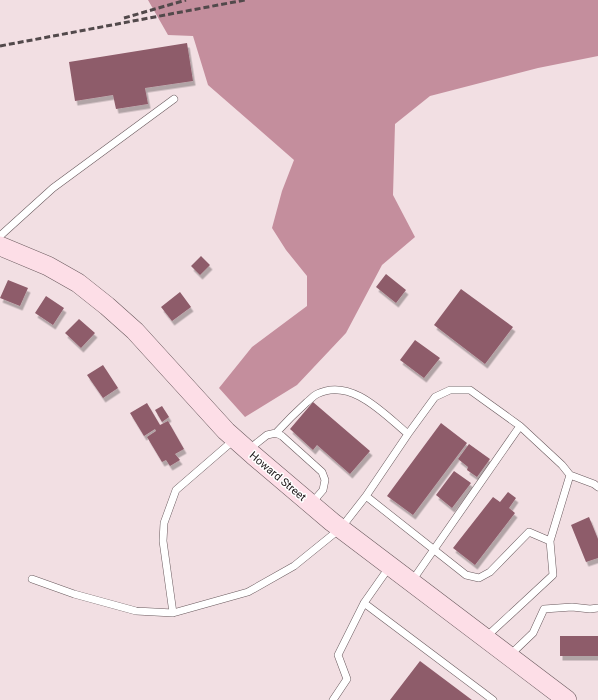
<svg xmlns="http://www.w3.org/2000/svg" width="598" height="700" viewBox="0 0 598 700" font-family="Roboto,sans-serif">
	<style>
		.forest { fill: #c48e9d }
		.building { fill: #8e5c6a; filter: url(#shadow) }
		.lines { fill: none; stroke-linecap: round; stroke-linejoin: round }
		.service-casing { stroke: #6a5a5e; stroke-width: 8 }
		.secondary-casing { stroke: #6a5a5e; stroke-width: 20 }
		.service { stroke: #fff; stroke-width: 7 }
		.secondary { stroke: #fddee7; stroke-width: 19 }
		.rail { stroke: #52494b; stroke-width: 3; stroke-dasharray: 6 3; stroke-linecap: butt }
		.labels { text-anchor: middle; stroke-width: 3; stroke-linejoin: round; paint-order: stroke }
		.street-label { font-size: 11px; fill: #1f191a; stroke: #fff }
	</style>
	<defs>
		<filter id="shadow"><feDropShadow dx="2.5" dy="4.5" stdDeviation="0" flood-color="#0004"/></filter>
	</defs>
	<rect width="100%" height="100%" fill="#f2dfe3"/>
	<path class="forest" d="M148,0H598V56L538,68L430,96L395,124L393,195L415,237L382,265L346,333L297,385L245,417L219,388L252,347L307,306V276L286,250L272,228L282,191L294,160L208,85L193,36L168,35Z"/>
	<path class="building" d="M187,43L193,81L145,88L148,104L116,109L113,95L75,101L69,62Z
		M201,256L210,265L200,275L191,266Z
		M386,274L406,290L396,303L376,287Z
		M8,280L28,288L20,306L0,298Z
		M461,289L513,327L485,364L434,325Z
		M180,292L191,307L172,321L161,307Z
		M46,296L64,308L53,325L35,313Z
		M79,319L95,333L81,348L65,333Z
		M415,340L440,358L424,378L400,360Z
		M103,365L118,388L103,398L87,375Z
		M313,402L370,451L350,474L317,445L313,450L290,429Z
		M147,403L160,425L168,421L184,449L175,454L180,460L170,466L166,460L162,462L147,437L156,431L155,429L144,436L130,413Z
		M162,406L169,417L162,422L155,410Z
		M441,423L467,443L413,515L387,496Z
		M469,444L490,459L477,477L467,470L468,467L458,459Z
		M454,471L471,483L452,508L436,495Z
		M508,492L516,498L509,508L515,513L475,565L453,548L493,497L500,502Z
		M589,517L598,539V558L586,562L571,525Z
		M560,636H598V656H560Z
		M420,661L472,700H390Z"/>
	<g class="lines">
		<g class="service-casing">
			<path id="service" d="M0,236L53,188L174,99
				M276,433C286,422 296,412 307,402C310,400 313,396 317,394C351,377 384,414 408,434
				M248,450L267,435L276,433L282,436L322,472L325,480L323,490L311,504
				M570,475L594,484L598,487
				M366,496L408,434L435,397L450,390H470L520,426L562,465L570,475L550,541
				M32,579L74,594L136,611L173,613L248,592L294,566L341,528L366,496L466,575L479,578L490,572L529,532L550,541L553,575L485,638
				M412,581L520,426
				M364,603L493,700
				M173,613L163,541L164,523L176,490L235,439
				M509,656L533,633L544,609L572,607L590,609L598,608
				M333,700L347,679L338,655L364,603L390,566"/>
		</g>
		<g class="secondary-casing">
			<path id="secondary" d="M0,246L48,266L78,283L107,306L135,331L226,431L253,455L332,522L567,700"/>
		</g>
		<use href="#service" class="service"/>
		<use href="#secondary" class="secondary"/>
		<path class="rail" d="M124,18L186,0
			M0,46L245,0"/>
	</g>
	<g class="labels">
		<g class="street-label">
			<text transform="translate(278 476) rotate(40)" y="4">Howard Street</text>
		</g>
	</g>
</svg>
